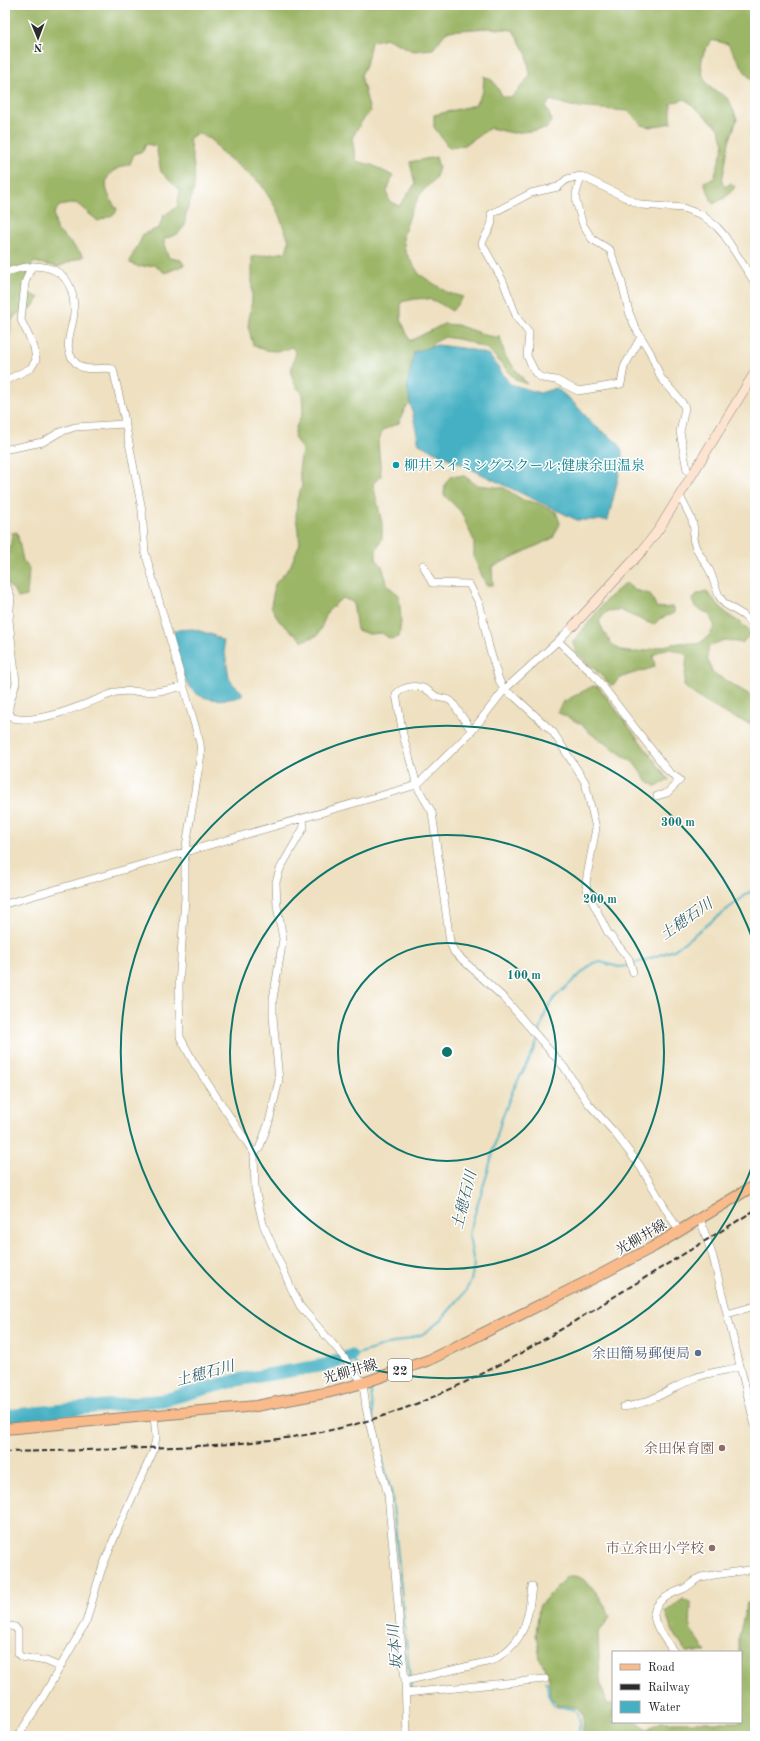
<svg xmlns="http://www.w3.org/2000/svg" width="760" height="1741" viewBox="0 0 760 1741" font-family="'Old Standard TT','Noto Serif JP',serif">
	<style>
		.forest { fill: #9cb667; stroke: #647049 }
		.water { fill: #45b0c3; stroke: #386e77 }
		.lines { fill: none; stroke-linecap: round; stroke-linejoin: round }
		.stream { stroke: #45b0c3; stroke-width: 2 }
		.river { stroke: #45b0c3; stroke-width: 13 }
		.street-casing { stroke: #8c8676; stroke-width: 8 }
		.secondary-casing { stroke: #8c8676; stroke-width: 10 }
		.primary-casing { stroke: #8c8676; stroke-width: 12 }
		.street { stroke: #fff; stroke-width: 7 }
		.secondary { stroke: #fde4d1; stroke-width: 9 }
		.primary { stroke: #fabb8c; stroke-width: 10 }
		.rail { stroke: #2b2b2b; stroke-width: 2; stroke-dasharray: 6 3; stroke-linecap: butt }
		.ring { fill: none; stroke: #0f766e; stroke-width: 2 }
		.culture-dot { fill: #0f9aa8; stroke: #fff; stroke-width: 1.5 }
		.service-dot { fill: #5c6f8a; stroke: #fff; stroke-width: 1.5 }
		.education-dot { fill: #8d6e63; stroke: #fff; stroke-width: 1.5 }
		.labels { text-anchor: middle; stroke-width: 3; stroke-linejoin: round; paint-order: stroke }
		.shield { fill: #fff; stroke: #6b6b6b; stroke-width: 1 }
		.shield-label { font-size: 13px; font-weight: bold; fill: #2b2b2b }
		.culture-label { font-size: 14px; fill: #0d838f; stroke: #fff; text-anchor: start }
		.street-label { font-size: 14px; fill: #2b2b2b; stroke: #fff }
		.service-label { font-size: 14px; fill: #4e5e75; stroke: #fff; text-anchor: end }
		.education-label { font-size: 14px; fill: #785e54; stroke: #fff; text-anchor: end }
		.water-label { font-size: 15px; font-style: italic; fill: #356068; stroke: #fff }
		.centre { fill: #0f766e; stroke: #fff; stroke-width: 2 }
		.ring-label { font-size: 12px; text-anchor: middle; font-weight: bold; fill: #0f766e; stroke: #fff; stroke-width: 3; stroke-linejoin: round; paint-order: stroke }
	</style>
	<rect width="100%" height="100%" fill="#fff"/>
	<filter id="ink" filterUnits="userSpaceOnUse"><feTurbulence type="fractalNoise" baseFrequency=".025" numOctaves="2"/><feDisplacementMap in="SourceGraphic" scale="8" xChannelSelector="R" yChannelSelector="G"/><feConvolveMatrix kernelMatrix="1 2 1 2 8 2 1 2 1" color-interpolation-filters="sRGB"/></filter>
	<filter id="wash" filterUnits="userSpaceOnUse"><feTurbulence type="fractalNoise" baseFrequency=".012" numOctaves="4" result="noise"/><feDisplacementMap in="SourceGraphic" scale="16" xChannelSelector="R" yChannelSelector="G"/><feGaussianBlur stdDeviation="0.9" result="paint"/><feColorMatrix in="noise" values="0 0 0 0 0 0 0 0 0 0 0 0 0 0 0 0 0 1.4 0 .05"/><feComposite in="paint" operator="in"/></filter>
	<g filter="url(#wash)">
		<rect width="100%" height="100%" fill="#eee0c0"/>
		<path class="forest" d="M5,5H755V82L747,75L728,44L712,40C699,54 697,75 712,89C717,93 724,94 728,99C732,104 734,113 737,119L729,142L722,182L725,187L731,183L735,187L726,197L713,204L704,182L714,178L724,144L719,128L685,99L671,103V123L650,127L642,125L628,111L575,107L550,100L546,107L552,121L546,129L513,133L490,128L465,145L449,148L434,127V115L475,105L483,91L484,76L493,81L503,97H512L530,76L527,55L513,30L488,28L447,31L433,49L413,51L386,38L371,42L366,65L361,75L370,112L362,121L352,138L356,161L372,165L393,176L387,191L389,201L399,206L415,184L410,162L436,157L439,168L435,179L421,193L411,212L403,236L405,251L419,274L448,293L463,297L452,311C430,297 427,296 401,302V320L410,341L444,324L457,325L488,336L500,337L505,356L527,384L516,380L488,349L463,340L445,337L433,343L418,361L417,398L405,408L399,423L383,430L378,442L381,476L373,484L382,523V538L376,550V559L382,566L388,586L399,595L401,621L399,637L390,639L382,633L369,634L357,630L353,602L342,598L328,611L318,635L303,641L279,621L271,606L275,584L290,567L300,543L296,517L297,499L302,486L299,470L302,450L294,437L296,427L303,412L302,393C288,379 290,371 296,353L292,347C280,353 264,352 253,345L248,326L252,300V257L286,252L289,241L277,210L261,184L220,151L211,139L197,133L189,139C192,154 196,171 194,186C193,199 184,212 185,225L178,234L164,239V245L169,258L181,260L184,265L165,273L154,265L139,267L130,263C131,254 140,245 143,234L159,228L163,216L177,207L180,191L161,172L156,146L146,144L143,151L134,154L130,164C125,166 119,167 115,170C99,179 108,198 117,209L115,214L98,221L76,203L59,206L54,214L56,229L84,256L58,267L34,262C26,273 27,279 29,293L39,298L32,308C0,316 16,330 5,352Z
			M451,476H464L477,485L504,488L523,500L537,503L556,512L560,523L553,538L492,567L493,585H486L474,558V541L461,512L444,495L445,484Z
			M17,532L23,561L29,568L27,596L18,598L13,589L5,583V554L10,552L12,533Z
			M626,583L634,590L650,594L657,608L674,607V613L659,619L654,625L619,610L607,611L599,621C618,670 642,648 679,643C685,642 692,644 698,644L707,638L715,627L709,614L695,607L692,601L697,594L706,591L727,614L746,627L750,634L742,643L724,640L709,646L707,658L713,673L755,698V725C731,718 703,703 684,686L687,655C673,649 665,645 653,656L655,666C641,674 622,672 612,686L575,651L573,642L608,598Z
			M593,686L599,687L669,780L656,787L646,780L634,763L590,733L583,725L557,712L563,702Z
			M567,1576C570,1576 576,1576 579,1577C592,1583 605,1604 610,1617L598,1633L600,1681L607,1704H613V1722H638L647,1729L661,1722H741V1652H739V1636L747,1603L755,1605V1736H582L584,1717L578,1708L557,1704L550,1697L549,1678L540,1658L536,1634L539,1606Z
			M683,1599L691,1604L690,1628L706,1652H686L671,1628L665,1612Z"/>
		<path class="water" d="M437,345L469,349L489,355L510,384L540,393L556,388L572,401L595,426L618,443L622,452V462L608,520H577L419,444L407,387L414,352Z
			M193,629L213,635L223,641L229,677L233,684L242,692V696C225,702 198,702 188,685C182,676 176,647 173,635L174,630Z"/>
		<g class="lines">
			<path class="stream" d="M539,1035L546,1011L555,997L593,963L600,962L619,967L628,966L674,950L755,888
				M361,1371L351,1356L423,1334L440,1321L465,1292L471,1281L474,1265L469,1234L475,1213L488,1171L501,1121L513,1090L535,1048L538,1039
				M371,1389L374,1428
				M376,1434L392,1495L411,1691
				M545,1682H547L548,1695L554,1705L575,1710C581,1718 582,1726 577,1736"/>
			<path class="river" d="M5,1416L164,1400L237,1380L325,1365L351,1356"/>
		</g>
	</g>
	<g filter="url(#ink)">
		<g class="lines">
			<g class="street-casing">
				<path id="street" d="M581,176L576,194V201L583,225L592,239L610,250L621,279L629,312L635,327L650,352L661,378L681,401L685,408L680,432L687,470L692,475
					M5,273C42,258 75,267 74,312C73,331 60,348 77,364C86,373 102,366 113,369L124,417L142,510L145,552L200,743L201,754L185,852V898L179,986L180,1037L194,1063L254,1153L255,1189L263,1224L292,1290L300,1306L339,1351L363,1383L366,1408L376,1451L388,1495L405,1681L407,1736
					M641,337L624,367L621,384L578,391L556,380L542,378L536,374L527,356L529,333L517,318L503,281L482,244C485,232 495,227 491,214L531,193L558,187L567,179L581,176L641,205L683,208L702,215L717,227L724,235L755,283
					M5,381L31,368L36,360L34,347L21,320L25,283L29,272L33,266
					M5,449H8L43,442L60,432L75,427L125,424
					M680,496L692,520L694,529L693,539L696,548L710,571L719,596L725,604L743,615L755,627
					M423,565L432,583L469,584L480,605L489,647L499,680L504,690L515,697L553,732L585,782L596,828L587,876L586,884L588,893L608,933L629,959L633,972
					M5,581L11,597L9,620L16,682C15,692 3,710 13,718C41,725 89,702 116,692C126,690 135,692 145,692C158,692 171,690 183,686
					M558,641L594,675L669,772L680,780L667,793L657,796
					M472,731L452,702C448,698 443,699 437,697C432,694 429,690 423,688C414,685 403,687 396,694L403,735L415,778L419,790L432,812L450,942L454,952L505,999L564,1067L588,1103L614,1132L640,1166L679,1231
					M5,904L417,785L472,731L504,690L558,641L573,626
					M254,1153L259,1149L269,1122L279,1080L273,1017V999L283,939L277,906L276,882L280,869L304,827L303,819
					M700,1219L713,1257L755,1426
					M727,1314L755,1306
					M623,1407C649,1404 669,1390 692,1379C707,1372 725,1371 740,1367
					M5,1625L15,1627L18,1631V1653L21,1657L46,1661L60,1667
					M674,1652C653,1623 639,1605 683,1589C690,1586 694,1580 701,1577L755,1569
					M405,1681L491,1661C525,1644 528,1620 532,1586
					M406,1693L545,1679
					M18,1736L40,1702L86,1622L101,1571L119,1526L153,1452L156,1438L154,1415"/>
			</g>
			<g class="secondary-casing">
				<path id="secondary" d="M573,626L642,551L659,529L755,372"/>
			</g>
			<g class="primary-casing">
				<path id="primary" d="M5,1429L256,1406L330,1392L363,1383L429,1360L596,1277L653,1247L755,1185"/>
			</g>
			<use href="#street" class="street"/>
			<use href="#secondary" class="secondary"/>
			<use href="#primary" class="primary"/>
			<path class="rail" d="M5,1452C51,1451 97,1450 143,1448C211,1446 278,1443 344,1427C435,1405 517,1357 596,1308C649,1275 702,1243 755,1210"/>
		</g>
	</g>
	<g class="ring">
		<circle cx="447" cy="1052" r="109"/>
		<circle cx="447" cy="1052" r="217"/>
		<path d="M754 1161A326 326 0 1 1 754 943"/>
	</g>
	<circle class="culture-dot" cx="396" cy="465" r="4"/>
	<circle class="service-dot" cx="698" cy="1353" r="4"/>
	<g class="education-dot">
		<circle cx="722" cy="1448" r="4"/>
		<circle cx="712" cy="1548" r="4"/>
	</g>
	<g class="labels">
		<rect class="shield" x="388" y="1359" width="24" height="22" rx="3"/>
		<g class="shield-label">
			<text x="400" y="1375">22</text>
		</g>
		<g class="culture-label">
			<text x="404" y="470">柳井スイミングスクール;健康余田温泉</text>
		</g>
		<g class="street-label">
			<text transform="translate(641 1237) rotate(-30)" y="5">光柳井線</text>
			<text transform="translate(350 1371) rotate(-16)" y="5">光柳井線</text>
		</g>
		<g class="service-label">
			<text x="690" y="1358">余田簡易郵便局</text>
		</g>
		<g class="education-label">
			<text x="714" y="1453">余田保育園</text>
			<text x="704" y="1553">市立余田小学校</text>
		</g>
		<g class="water-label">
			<text transform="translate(686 919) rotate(-35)" y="5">土穂石川</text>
			<text transform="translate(464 1200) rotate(-76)" y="5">土穂石川</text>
			<text transform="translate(205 1373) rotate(-15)" y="5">土穂石川</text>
			<text transform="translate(395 1647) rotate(-95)" y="5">坂本川</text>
		</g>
	</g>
	<circle cx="447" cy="1052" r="6" class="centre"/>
	<g class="ring-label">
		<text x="678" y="826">300 m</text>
		<text x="600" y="903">200 m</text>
		<text x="524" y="979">100 m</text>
	</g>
	<rect width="760" height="1741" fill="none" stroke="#fff" stroke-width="20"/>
	<rect x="612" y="1651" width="130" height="72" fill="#ffffff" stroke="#aaaaaa"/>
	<rect x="620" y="1664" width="20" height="6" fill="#fabb8c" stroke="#aaaaaa"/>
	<text x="648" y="1671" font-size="12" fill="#2b2b2b">Road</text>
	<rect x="620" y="1684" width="20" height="6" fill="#2b2b2b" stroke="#aaaaaa"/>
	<text x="648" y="1691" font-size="12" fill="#2b2b2b">Railway</text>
	<rect x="620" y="1701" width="20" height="12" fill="#45b0c3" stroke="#aaaaaa"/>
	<text x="648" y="1711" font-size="12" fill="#2b2b2b">Water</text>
	<g transform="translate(38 38) rotate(179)" stroke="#ffffff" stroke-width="3" paint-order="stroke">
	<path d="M0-3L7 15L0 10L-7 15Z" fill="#2b2b2b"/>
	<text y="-6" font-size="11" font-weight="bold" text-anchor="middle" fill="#2b2b2b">N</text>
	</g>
</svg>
